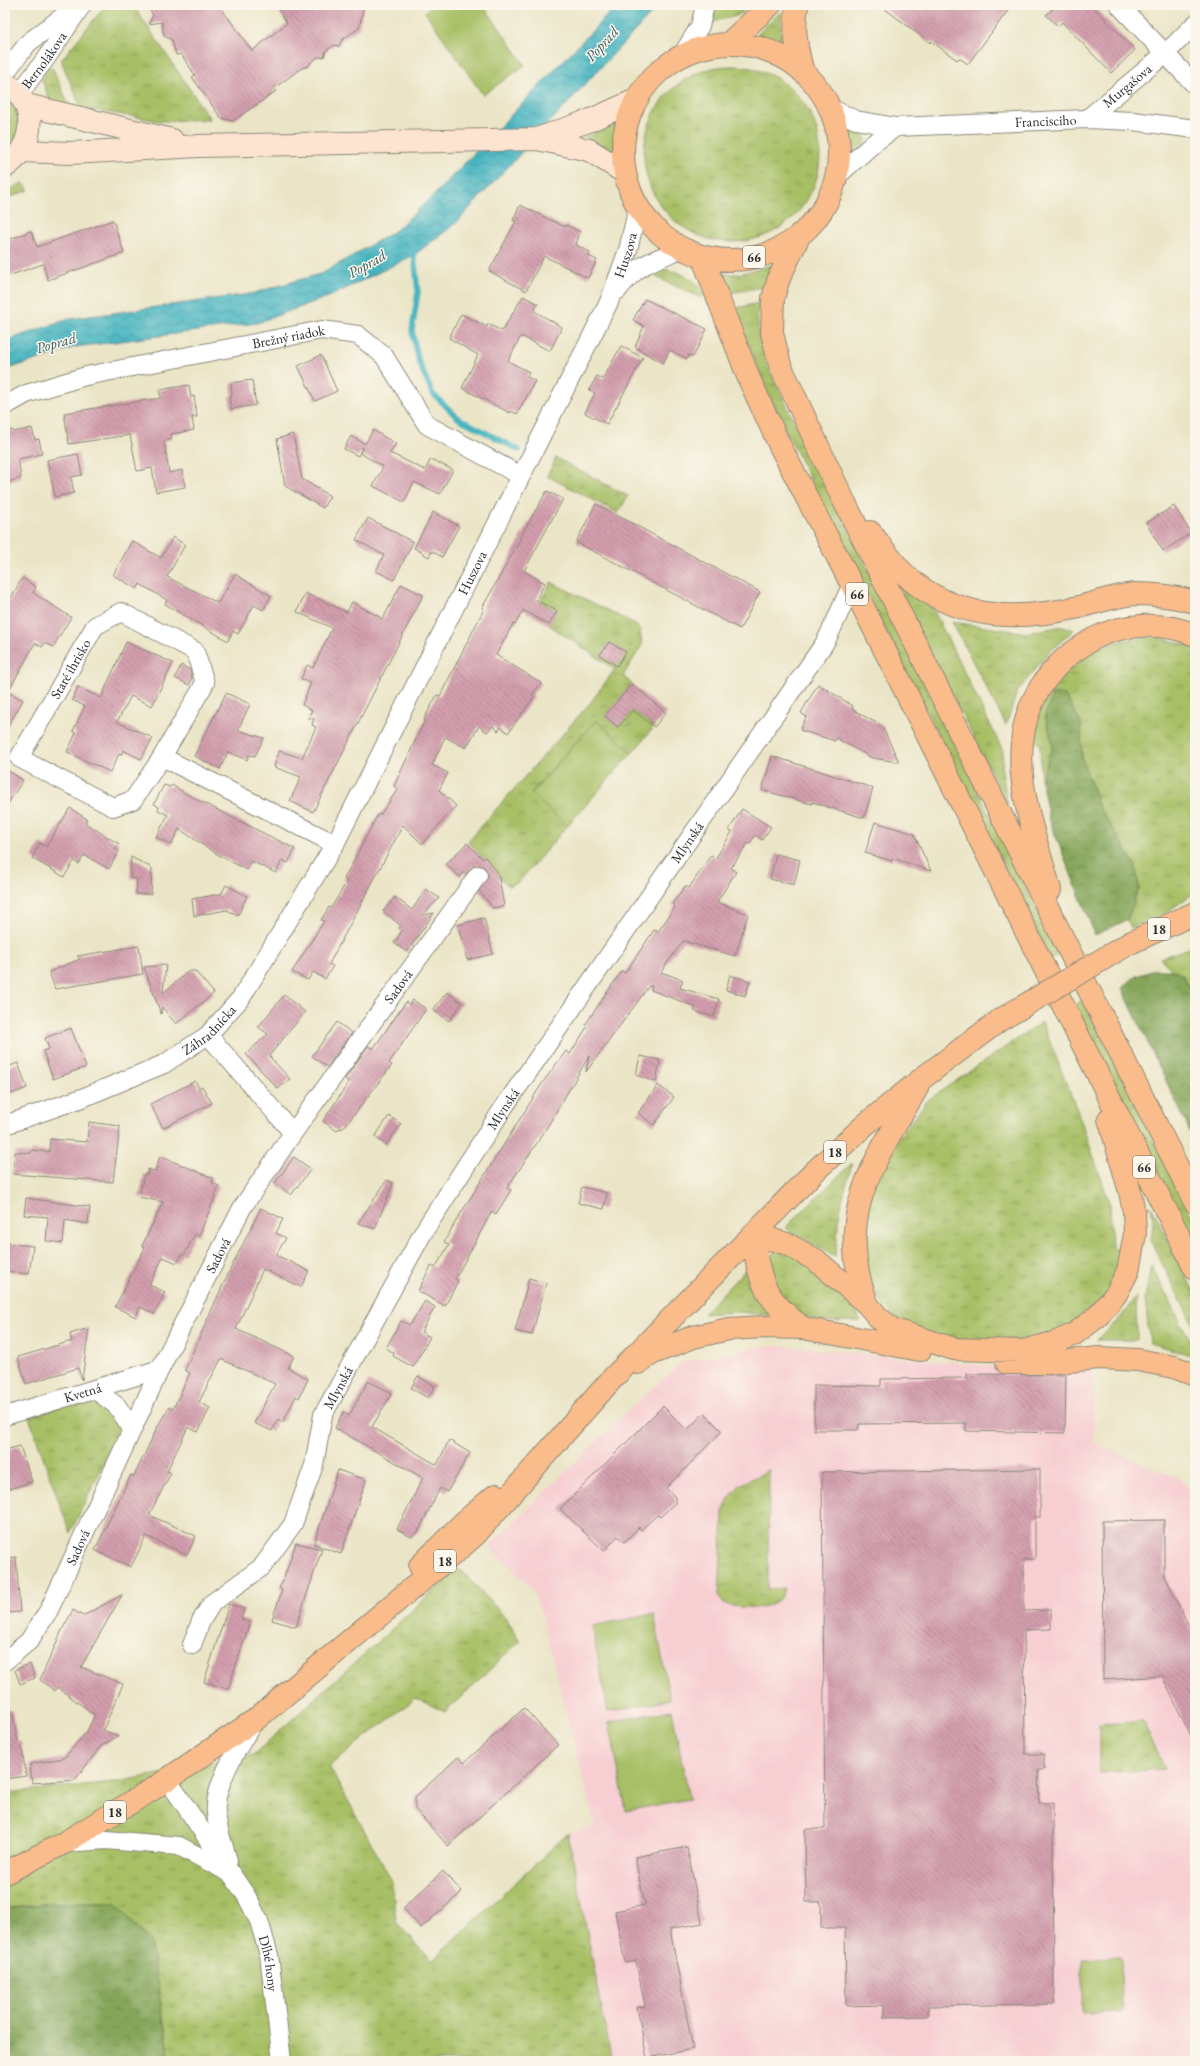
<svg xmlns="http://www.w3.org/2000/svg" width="1200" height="2066" viewBox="0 0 1200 2066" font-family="'EB Garamond',serif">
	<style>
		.built { fill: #f7cfd3 }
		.grass { fill: url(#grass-tufts); stroke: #697548 }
		.forest { fill: url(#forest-crowns); stroke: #586842 }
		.pitch { fill: #a7bf65; stroke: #697548 }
		.water { fill: url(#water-waves); stroke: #397076 }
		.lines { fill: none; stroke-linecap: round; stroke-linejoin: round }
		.stream { stroke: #47b5c1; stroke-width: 5.5 }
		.building { fill: url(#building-back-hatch) }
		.street-casing { stroke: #8b8879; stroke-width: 20 }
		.secondary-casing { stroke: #8b8879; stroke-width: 24 }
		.primary-casing { stroke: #8b8879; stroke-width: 24 }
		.street { stroke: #fff; stroke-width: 18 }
		.secondary { stroke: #fde4d1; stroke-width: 22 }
		.primary { stroke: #fabc8b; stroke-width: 22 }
		.primary-bridge-casing { stroke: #8b8879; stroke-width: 24; stroke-linecap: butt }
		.primary-bridge { stroke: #fabc8b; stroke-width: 22 }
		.labels { text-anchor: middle; stroke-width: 3; stroke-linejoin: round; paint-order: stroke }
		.shield { fill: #fbf7ec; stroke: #696865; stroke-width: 1 }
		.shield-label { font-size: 13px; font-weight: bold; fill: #2b2b2b }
		.street-label { font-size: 14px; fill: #2b2b2b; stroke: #fbf7ec }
		.water-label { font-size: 15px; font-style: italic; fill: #355b60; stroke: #fbf7ec }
	</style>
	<defs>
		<pattern id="grass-tufts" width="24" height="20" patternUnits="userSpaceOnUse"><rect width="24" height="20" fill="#a7bf65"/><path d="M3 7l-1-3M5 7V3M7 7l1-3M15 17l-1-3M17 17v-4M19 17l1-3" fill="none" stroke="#889b53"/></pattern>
		<pattern id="forest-crowns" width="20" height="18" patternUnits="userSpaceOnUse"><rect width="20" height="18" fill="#85a65a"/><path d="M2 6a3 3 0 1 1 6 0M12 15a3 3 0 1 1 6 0" fill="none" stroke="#6d874b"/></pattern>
		<pattern id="water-waves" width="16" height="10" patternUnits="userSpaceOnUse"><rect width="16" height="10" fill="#47b5c1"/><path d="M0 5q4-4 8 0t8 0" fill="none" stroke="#3b939d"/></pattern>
		<pattern id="building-back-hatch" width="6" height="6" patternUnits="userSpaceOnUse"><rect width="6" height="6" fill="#d39ead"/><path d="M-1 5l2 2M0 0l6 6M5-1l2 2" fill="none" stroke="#ab818d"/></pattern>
	</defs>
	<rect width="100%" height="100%" fill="#fbf7ec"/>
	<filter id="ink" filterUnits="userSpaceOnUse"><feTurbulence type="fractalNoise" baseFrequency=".025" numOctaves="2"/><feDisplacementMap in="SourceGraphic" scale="8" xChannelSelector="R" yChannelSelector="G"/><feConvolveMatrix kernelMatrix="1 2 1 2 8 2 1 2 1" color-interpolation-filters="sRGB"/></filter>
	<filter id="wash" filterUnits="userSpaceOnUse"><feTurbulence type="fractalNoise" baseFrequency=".012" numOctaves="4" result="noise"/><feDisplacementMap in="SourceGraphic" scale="16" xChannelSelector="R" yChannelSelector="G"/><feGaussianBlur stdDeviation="0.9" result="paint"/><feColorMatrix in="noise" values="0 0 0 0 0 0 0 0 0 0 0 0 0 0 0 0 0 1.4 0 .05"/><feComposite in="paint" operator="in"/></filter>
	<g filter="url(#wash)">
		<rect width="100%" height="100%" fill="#ebe5c7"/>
		<path class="built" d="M772,1345L1009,1368L1093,1364L1094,1443L1178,1478L1195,1494V2061H612L568,1833L595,1826L543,1620L532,1588L489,1546L643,1397L683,1362Z"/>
		<path class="grass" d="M106,5H133L210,119L160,121L81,108L61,60Z
			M713,5H736L744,12L736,16L712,22Z
			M781,11V45L756,36Z
			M644 154a88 88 0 1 1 176 0a88 88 0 1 1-176 0Z
			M46,66L53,69L69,105L51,103L42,80Z
			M5,98C19,107 22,128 15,142C13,147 8,151 5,155Z
			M620,124L614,152L578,134Z
			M849,126L864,130L866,143L853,155Z
			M23,183L29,190L5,199V192Z
			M774,265L764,287L730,293L722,273L739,274Z
			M665,269C685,274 695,278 707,296L699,297L656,277L652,271Z
			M759,303C755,327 761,346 768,368L1059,955L1051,959L772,403L743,330L736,308Z
			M556,458L628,496L618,513L547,476Z
			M891,573L932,607L1003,751L1002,771L1008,806Z
			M551,582L635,624L640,631L642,645L623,676L632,684L605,716L618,727L633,710L654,727L632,753L595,721L531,793L567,826L519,882L508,886L468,841L591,702L615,669L549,625L557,611L540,602Z
			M952,622L1026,633L1063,626L1074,630L1048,653L1017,692L1006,725Z
			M1157,637L1195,647V892L1163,915L1131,928L1127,920L1139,888L1136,866L1099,807L1082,759L1081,723L1045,715L1053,745L1041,780L1040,743L1031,740C1038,708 1051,686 1075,665C1080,660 1085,654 1091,651C1112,640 1135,639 1157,637Z
			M1195,946V999L1183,976L1172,970L1160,958Z
			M1083,1000L1195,1223V1247L1074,1006Z
			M1042,1022L1079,1115L1110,1205L1112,1247L1127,1251L1107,1297L1053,1338L996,1341L934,1338L902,1324L883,1305L865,1279L862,1245L867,1208L878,1169L901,1134L928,1100Z
			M852,1163L840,1209L835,1257L785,1228Z
			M1151,1205L1195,1294V1328L1151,1242L1153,1221Z
			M777,1249L793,1253L852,1304L861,1321C846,1321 828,1323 814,1320C787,1314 774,1285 765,1262Z
			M1151,1265L1195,1350V1356L1150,1343L1145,1298Z
			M747,1268L758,1292L774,1316L739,1312L703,1314Z
			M1136,1297L1137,1340H1097L1117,1322Z
			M86,1397L108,1406L121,1428L70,1533L29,1417Z
			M769,1470L768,1589L785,1588C783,1591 782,1597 779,1599C767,1611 739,1608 724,1604L719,1596L723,1512L729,1498L740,1485Z
			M459,1568L505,1617L520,1641L445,1712L416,1698L329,1766L392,1881L396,1922L432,1961L568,1833L612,2061H166L168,2046L150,1941L115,1903H52L5,1909V1793L123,1781L253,1755Z
			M1143,1721L1165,1769L1100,1773V1724Z"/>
		<path class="forest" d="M1053,694L1065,695L1081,723L1082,759L1099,807L1136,866L1139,888L1127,920L1095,935L1049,819L1041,780L1053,745L1045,715Z
			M1155,970H1172L1183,975L1195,999V1142L1122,988L1136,976Z
			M52,1903H115L150,1941L168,2046L166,2061H5V1909Z"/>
		<path class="pitch" d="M434,5H483L525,65L483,95L425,12Z
			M596,720L632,753L567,826L531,794Z
			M654,1614L670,1700L608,1712L592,1626Z
			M672,1710L689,1799L626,1811L609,1722Z
			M1121,1957L1122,2012L1082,2013V1958Z"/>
		<path class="water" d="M617,5H659L455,224L414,255L333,295L257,323L76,347L5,370V341L69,319L250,294L323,273L396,230L434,195Z"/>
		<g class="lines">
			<path class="stream" d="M415,248L414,255L418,292L412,331L419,363L433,394L458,418L519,450"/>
		</g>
		<g id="blocks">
			<path class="building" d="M146,5H219L252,51L287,23L275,5H364L359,28L342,40L339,46L334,45L326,51L324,57H318L310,63L309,66L302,68L274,88L276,91L233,121L221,118L192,77L195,75L181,54L176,55L172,40L164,36L162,22L149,24L153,15Z
				M880,5H1012L968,64L959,58L957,60L931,41L930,43Z
				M1046,5H1092L1135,50L1111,73L1062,22L1058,26L1046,15L1052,10Z
				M520,205L565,227L566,225L580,232L576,245L590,252L588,256L597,260L588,278L544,256L526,291L489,271L516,221L513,220Z
				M113,220L124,253L48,280L43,264L5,277V241L31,231L37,247Z
				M523,296L538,304L534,311L562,327L550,351L521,336L508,361L529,372L527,377L535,381L517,414L511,411L510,413L462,388L478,355L449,338L461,314L487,327L488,324L502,331Z
				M645,299L707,329L693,357L689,355L687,359L670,350L663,363L635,347L644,326L633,320Z
				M621,346L643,358L607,424L585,413L595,393L589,390L597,376L603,379Z
				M321,355L337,391L315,401L298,366Z
				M252,380L256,405L231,409L229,396L232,395L231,383Z
				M189,385L191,397L194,396L197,417H192L194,430L171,434L172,439L164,441L169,473L182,470L185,487L156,492L152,468L137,471L130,435L69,444L64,413L161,398L159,390Z
				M32,428L35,440L39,439L42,454L18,459L21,478L5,483V431L12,430L13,432Z
				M373,430L396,444L390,453L425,470L431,459L453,470L440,494L414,482L404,502L373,486L383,467L360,453L363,447L358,456L344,449L351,436L365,444Z
				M293,434L302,479L330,496L323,508L285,486L277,439Z
				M78,454L82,475L71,477L74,493L55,497L47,460Z
				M547,491L563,499L524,571L545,583L536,600L557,611L549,625L523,610L515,625L513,624L496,655L541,683L532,695L534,697L508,733L501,727L498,731L493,726L487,732L479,726L466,748L445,737L432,765L448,773L439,790L456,806L422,844L403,825L329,964L333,966L325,979L313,972L308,980L292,972L324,921L321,920L329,907L331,908L347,881L344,879L378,814L380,815L398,789L394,786L425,720L424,719L437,695L440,696L484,609L482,608L520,540L519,539Z
				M596,504L760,592L740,629L576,542Z
				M1174,506L1191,533L1163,551L1146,523Z
				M433,512L459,526L442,557L432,551L429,557L414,548Z
				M368,518L413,542L394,580L376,571L384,555L356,540Z
				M173,537L185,545L167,577L218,603L235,574L271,596L263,610L254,605L238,634L233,631L228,641L165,604L167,600L140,584L137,589L113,575L132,541L161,558Z
				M22,578L36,587L33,593L71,617L53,647L45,643L42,647L35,643L8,692L23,700L5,731V609Z
				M401,584L423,595L313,812L290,801L301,777L274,767L279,751L302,758L316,727L312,725L314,718H308L312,710L302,705L311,683L301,679L307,665L313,668L332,628L297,612L305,593L347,612L352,602L383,619Z
				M126,642L173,663L152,706L131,696L117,722L153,738L141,759L123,750L121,755L119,754L110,772L67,752L76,733L73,731L85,706L72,700L78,687L101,698Z
				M609,642L626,652L617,666L600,655Z
				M181,665L190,670L192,678L189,685L175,678Z
				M632,684L666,713L654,727L633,710L618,727L605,716Z
				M818,684L853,706L852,709L882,726L899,762L872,758L836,738L835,741L800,730L806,717L801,713Z
				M226,693L250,704L238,730L264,738L255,756L249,755L247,760L228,752L220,769L194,756Z
				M772,756L873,788L864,818L812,802V804L762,790Z
				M5,769L23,780L5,808Z
				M164,785L170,787L172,785L184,793L295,849L288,863L282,860L276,873L251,861L247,870L220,856L179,829L171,845L156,837L168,815L158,810L159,807L154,804Z
				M70,808L87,819L85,823L119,844L115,849L119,851L109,869L84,855L79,864L74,861L64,877L32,858L40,843L46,847Z
				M742,809L771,827L762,840L755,835L750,844L748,843L731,868L736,872L717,902L748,914L735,956L683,941L661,972L683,980L680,988L719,999L714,1017L694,1011L696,1007L651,990L652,986H649L586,1072L589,1056L543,1134L507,1188L511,1190L496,1214L492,1211L455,1279L458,1281L445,1306L418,1291L431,1266L435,1268L449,1245L444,1242L456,1221L543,1082L566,1051L570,1054L587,1027L585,1025L605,995L622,971L625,973L654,930L658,932L675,907L672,904L685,886L689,888L711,855L716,858L732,832L729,830Z
				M875,822L914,834L931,871L893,858L892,861L865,853Z
				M467,843L483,859L485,857L498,873L504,906L493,908L479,891L488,876L484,867L474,865L466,874L464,872L460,877L446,864Z
				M776,854L800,860L794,885L770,879Z
				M131,857L152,868L151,894H136L137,879L130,878Z
				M226,885L247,896L238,915L227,910L194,916L192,899L221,894Z
				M426,889L439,898L423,915L434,913L407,952L394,943L402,931L399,928L401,926L383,911L395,897L412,910Z
				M484,918L493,954L467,960L458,925Z
				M139,946L143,974L55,989L49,972L80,959L77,956Z
				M166,965L163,993L189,971H195L214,993L176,1024L162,1007L161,1014L144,967Z
				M730,975L750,981L745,996L726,990Z
				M447,992L462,1003L449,1021L433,1010Z
				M284,995L305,1012L269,1056L290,1079L278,1089L246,1054L268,1034L258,1027Z
				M413,1000L426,1009L389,1063L392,1065L350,1120L342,1129L339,1128L337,1131L323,1121L349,1082L345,1079L368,1046L373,1049L406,1002L409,1005Z
				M337,1022L352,1033L327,1067L312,1056Z
				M71,1028L86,1067L53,1079L43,1051L49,1049L45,1038Z
				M640,1056L660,1060L656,1082L636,1075Z
				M18,1063L27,1088L5,1096V1068Z
				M195,1081L199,1088L202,1086L212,1103L163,1128L150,1104Z
				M658,1085L674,1097L654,1125L638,1113Z
				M389,1116L401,1124L386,1145L375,1137Z
				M89,1122L120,1126L113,1182L13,1174L15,1152L31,1153L32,1150L49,1152L50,1139L87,1142Z
				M160,1156L213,1178L212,1183L219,1186L199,1236L195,1234L184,1255L182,1254L177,1263L163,1257L149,1285L165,1292L154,1314L140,1307L136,1317L115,1307L145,1248L142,1246L163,1202L139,1197L144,1174L147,1175L148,1169L155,1171Z
				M294,1157L311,1169L291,1195L275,1183Z
				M387,1180L393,1183L375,1229L358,1223Z
				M582,1187L607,1193L604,1209L578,1203Z
				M26,1198L90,1207L88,1224L65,1220L63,1243L46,1241L48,1217L24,1215Z
				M261,1208L283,1219L276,1233L286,1238L276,1255L309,1271L301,1287L263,1269L236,1329L294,1356L288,1368L308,1379L299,1398L296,1396L283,1422L278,1419L272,1431L254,1423L275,1384L221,1359L199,1402L210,1408L198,1432L188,1427L167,1471L171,1473L149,1515L196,1536L187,1555L146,1536L131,1567L95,1550L131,1475L134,1476L159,1424L169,1407L173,1409L190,1373L185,1370L225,1280Z
				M5,1243L33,1246L29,1274L5,1271Z
				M529,1278L546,1283L532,1335L515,1331Z
				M425,1301L435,1307L421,1332L430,1337L413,1367L393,1356L394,1353L386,1348L401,1321L410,1325Z
				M89,1328L82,1380L78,1368L26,1384L18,1357L72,1341L70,1334Z
				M967,1374L1066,1375L1065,1433L966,1431V1423L859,1424L858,1430H814V1385L881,1386V1379L967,1378Z
				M418,1376L435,1386L428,1398L411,1388Z
				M368,1381L392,1393L372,1427L437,1465L449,1440L470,1453L447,1492L440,1488L418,1532L411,1537L397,1529L423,1478L335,1428L343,1412L349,1416Z
				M663,1406L687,1430L704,1413L722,1431L666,1488L675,1497V1503L660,1517L657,1515L641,1530L639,1527L624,1542L618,1536L604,1551L560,1509Z
				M20,1446L32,1482L5,1490V1450Z
				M1040,1469V1517H1035V1559H1024V1611L1051,1610V1629L1024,1630L1025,1754H1044V1770H1038L1039,1803H1053L1054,2004L928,2006V2016L884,2017V2005L846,2006L845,1928H821V1902H806L805,1829H825L822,1472Z
				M338,1470L366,1480L341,1554L314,1544Z
				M1164,1520V1574L1195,1639V1745L1162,1676L1103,1680L1102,1521Z
				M296,1543L322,1549L296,1627L272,1620L282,1590L279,1588L283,1581Z
				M16,1557L20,1612L5,1613V1558Z
				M122,1595L81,1667L123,1684L103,1730L118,1736L101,1746L75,1780L32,1783L30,1764L64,1758L87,1731L95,1715L57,1687L55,1691L40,1680L62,1630L73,1610L83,1616Z
				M229,1604L244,1609L241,1619L250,1622L228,1689L204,1682Z
				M30,1664L35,1678L20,1684L15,1670Z
				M524,1708L558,1745L448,1846L415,1809V1797L458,1757L464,1763Z
				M12,1710L18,1743L21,1742L26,1776L5,1779V1711Z
				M687,1847L702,1923L670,1929L693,2049L647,2058L637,2007L645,2006L636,1961L625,1963L615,1911L645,1905L635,1857Z
				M443,1871L462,1892L421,1928L403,1908Z"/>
		</g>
	</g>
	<g filter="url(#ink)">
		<use href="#blocks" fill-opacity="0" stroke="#8b8879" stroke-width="1"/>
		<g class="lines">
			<g class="street-casing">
				<g id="street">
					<path d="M1119,5L1195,85"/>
					<path d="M682,55L700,26L705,5"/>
					<path d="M5,73L28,43L74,8"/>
					<path id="s1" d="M19,94L47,57L82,5"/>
					<path id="s2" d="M830,108L856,120L896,127L1087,119L1133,121L1195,129"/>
					<path id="s3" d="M1087,119L1166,53L1195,24"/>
					<path d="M835,178L874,143L896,127"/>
					<path d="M618,290C638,263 653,261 683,248"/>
					<path id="s4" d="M5,406L26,394L86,376L322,330L358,335L384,356L427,425L521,476"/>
					<path id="s5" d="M162,757L133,800L113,807L19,758L95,626L121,612L195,651L205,683L162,757L335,844"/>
					<path d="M208,1035L293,1133"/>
					<path id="s6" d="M5,1125L82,1098L164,1064L208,1035L241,998L335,844L609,302L628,250L638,207"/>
					<path d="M94,1389L117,1406L132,1429"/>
					<path id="s7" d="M5,1416L160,1369"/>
					<path id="s8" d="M192,1645L201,1621L212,1603L262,1567L293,1524L314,1465L323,1415L424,1231L504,1107L824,644C835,625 842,604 852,585"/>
					<path id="s9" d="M5,1661L29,1641L49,1610L160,1369L242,1208L293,1133L478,875"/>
					<path id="s10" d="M167,1779L247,1897L259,1921L269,1955L282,2061"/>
					<path d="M65,1843L106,1840L179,1846L228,1872"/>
					<path d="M228,1861C224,1846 217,1829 216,1813C213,1786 239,1746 253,1723"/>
				</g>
			</g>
			<g class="secondary-casing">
				<path id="secondary" d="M5,83C39,103 36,146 5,167
					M26,105L172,140
					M537,139L591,120L636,100
					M22,151L70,153L199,146L537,139L589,150L624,172"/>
			</g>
			<g class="primary-casing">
				<path id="primary" d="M797,5C793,31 796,47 803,72
					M728,44L770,5
					M623 152a108 108 0 1 1 216 0a108 108 0 1 1-216 0Z
					M800,234L779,278L773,298L772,333L780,365L839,491L1195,1202
					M702,256L749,379L780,446L852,585L1195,1268
					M870,532C884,549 898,571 916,584C965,621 1022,620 1079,607C1095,603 1118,595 1135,594C1154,594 1177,597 1195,602
					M1050,890C1032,825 1001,751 1040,688C1055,665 1069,653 1093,639C1123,623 1163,621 1195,635
					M1130,943L1195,913
					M753,1234L787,1244L816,1260L867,1304L879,1318L892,1329L954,1349L1023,1351L1056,1342L1073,1335L1097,1317L1116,1294L1128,1271L1135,1234L1134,1212L1130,1192L1109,1119
					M753,1234C758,1280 764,1299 803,1328
					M867,1303C833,1214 875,1162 917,1088
					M638,1363L653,1353L693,1337L729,1329L764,1327L803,1328L920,1350
					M1007,1363H1048L1099,1358L1138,1360L1174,1367L1195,1375
					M420,1566L463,1523L496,1495
					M5,1873L64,1843L153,1789L255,1720L459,1549L475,1535L611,1380L815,1171L866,1124L924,1077L1000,1020"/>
			</g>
			<use href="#street" class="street"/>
			<use href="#secondary" class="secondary"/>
			<use href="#primary" class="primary"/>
			<g class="primary-bridge-casing">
				<path id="primary-bridge" d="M1000,1020L1130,943"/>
			</g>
			<use href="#primary-bridge" class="primary-bridge"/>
		</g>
	</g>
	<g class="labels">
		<g class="shield">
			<rect x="743" y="246" width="22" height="22" rx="3"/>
			<rect x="846" y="583" width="22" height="22" rx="3"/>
			<rect x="1148" y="918" width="22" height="22" rx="3"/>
			<rect x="824" y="1141" width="22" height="22" rx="3"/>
			<rect x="1133" y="1156" width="22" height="22" rx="3"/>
			<rect x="434" y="1550" width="22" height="22" rx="3"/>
			<rect x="104" y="1801" width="22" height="22" rx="3"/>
		</g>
		<g class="shield-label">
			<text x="754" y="262">66</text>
			<text x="857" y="599">66</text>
			<text x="1159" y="934">18</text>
			<text x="835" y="1157">18</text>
			<text x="1144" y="1172">66</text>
			<text x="445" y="1566">18</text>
			<text x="115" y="1817">18</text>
		</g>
		<g class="street-label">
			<text dy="5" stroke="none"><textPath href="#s1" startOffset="42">Bernolákova</textPath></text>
			<text dy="5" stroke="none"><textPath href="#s3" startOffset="52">Murgašova</textPath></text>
			<text dy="5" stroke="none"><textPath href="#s2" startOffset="219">Francisciho</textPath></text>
			<text dy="5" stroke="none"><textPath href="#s6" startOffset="1110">Huszova</textPath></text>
			<text dy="5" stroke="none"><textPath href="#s4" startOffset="293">Brežný riadok</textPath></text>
			<text dy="5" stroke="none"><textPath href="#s6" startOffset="757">Huszova</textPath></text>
			<text dy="5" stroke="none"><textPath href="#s5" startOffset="282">Staré ihrisko</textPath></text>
			<text dy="5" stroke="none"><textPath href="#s8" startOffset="954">Mlynská</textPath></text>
			<text dy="5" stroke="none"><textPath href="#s9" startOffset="785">Sadová</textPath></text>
			<text dy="5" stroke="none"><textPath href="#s6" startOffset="227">Záhradnícka</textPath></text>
			<text dy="5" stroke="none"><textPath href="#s8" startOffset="630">Mlynská</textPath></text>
			<text dy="5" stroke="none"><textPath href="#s9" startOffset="461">Sadová</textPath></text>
			<text dy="5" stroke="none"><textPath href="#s8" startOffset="306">Mlynská</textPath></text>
			<text dy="5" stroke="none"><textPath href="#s7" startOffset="81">Kvetná</textPath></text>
			<text dy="5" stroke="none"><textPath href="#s9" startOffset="137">Sadová</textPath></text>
			<text dy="5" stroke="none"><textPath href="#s10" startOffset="213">Dlhé hony</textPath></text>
		</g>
		<g class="water-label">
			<text transform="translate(602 44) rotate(-47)" y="5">Poprad</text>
			<text transform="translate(367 264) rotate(-30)" y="5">Poprad</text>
			<text transform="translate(56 343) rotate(-16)" y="5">Poprad</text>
		</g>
	</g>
	<rect width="1200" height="2066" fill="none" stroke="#fbf7ec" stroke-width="20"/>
</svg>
